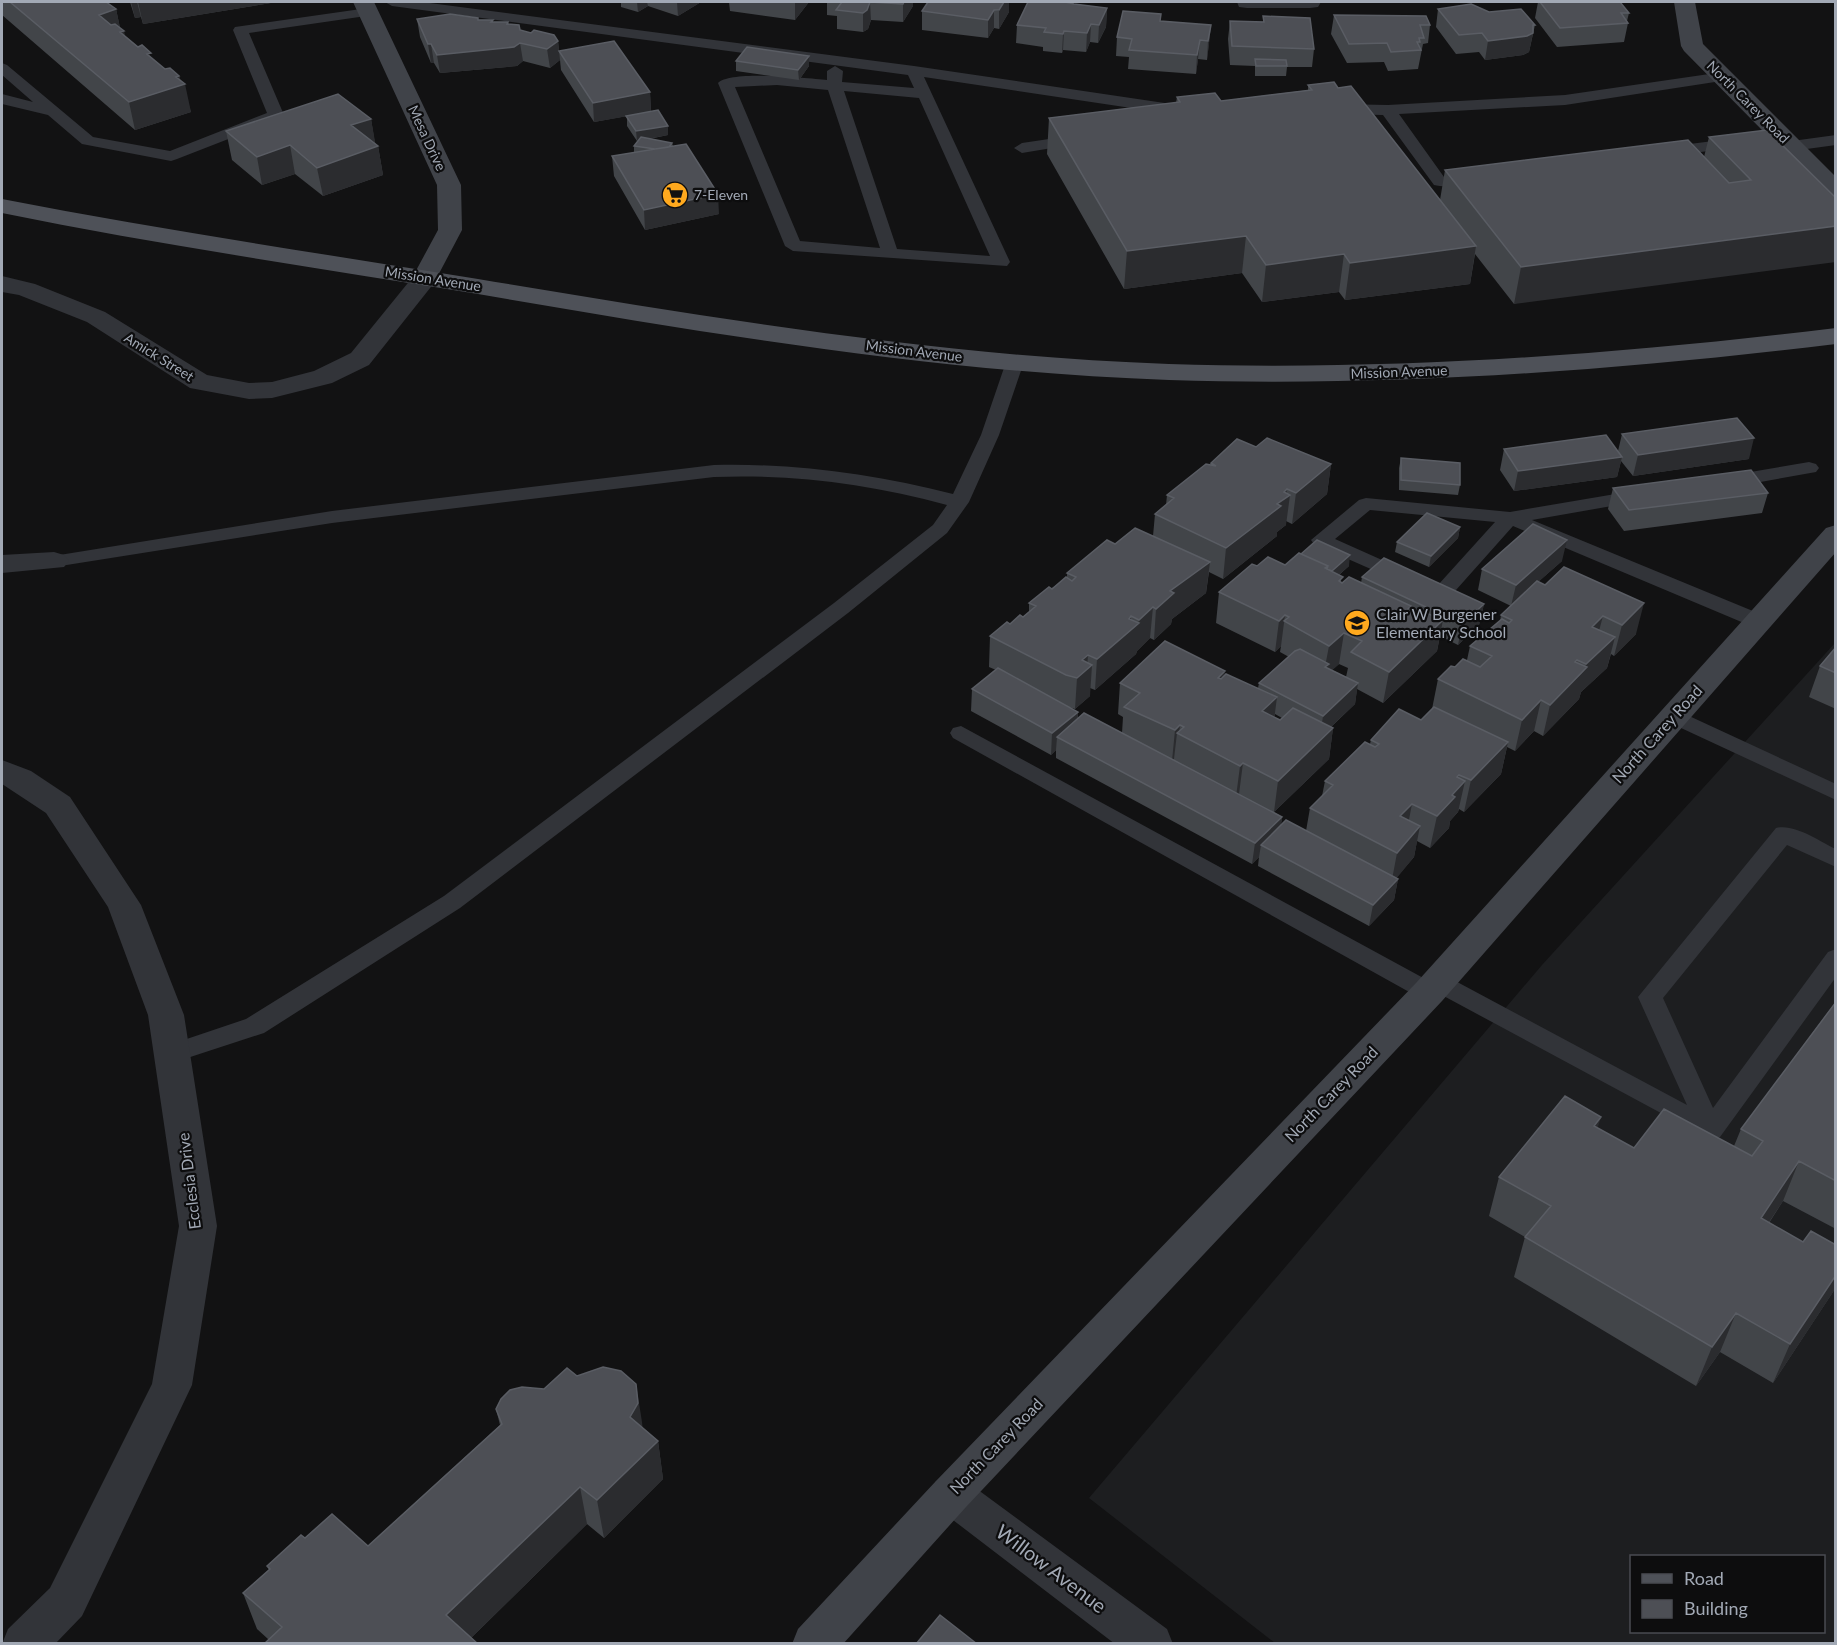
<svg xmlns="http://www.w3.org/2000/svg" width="1837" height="1645" viewBox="0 0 1837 1645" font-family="Lato,sans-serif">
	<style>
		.built { fill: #1d1e20; fill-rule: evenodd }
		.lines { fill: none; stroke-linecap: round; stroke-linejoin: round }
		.lane { fill: #323439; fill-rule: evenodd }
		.street { fill: #323439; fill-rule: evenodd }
		.secondary { fill: #404349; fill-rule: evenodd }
		.primary { fill: #4e5158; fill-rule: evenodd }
		.wall { fill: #424549; fill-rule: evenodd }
		.shaded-wall { fill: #2b2c2f }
		.building { fill: #4d4f55; stroke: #5a5d64; stroke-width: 1.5 }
		.labels { text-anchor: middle; stroke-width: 4.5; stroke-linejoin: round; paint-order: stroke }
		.far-street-label { font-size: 14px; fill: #a2a9b5; stroke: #0d0d0e }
		.far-poi-label { font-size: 14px; fill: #a2a9b5; stroke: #0d0d0e; text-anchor: start }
		.poi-label { font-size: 16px; fill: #a2a9b5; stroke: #0d0d0e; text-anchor: start }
		.street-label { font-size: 16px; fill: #a2a9b5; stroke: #0d0d0e }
		.near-street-label { font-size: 20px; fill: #a2a9b5; stroke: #0d0d0e }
	</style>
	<rect width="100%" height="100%" fill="#121213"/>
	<path class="built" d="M1835,643V1643H1275L1089,1498L1542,965ZM1632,1556H1824V1632H1632Z"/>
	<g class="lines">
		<path class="lane" d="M385,2H422L914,66L1178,105L1186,110L1178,115L924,77L1010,262L1007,266L793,251L785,246L718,83C730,70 807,78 827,80V71L835,66L843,71L842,82L914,88L908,75L392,6ZM777,85L828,90L880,248L800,241L735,87ZM844,91L919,98L990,256L897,249Z
			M368,8L373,9L375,12L373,15L249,33L284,115L282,118L177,159L171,161L82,144L48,115L2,104V94L33,102L2,75V63L7,65L93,137L170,151L267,113L233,30L235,27Z
			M1723,72L1731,77L1728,80L1565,105L1399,114L1444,177L1472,173L1480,178C1472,186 1445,188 1434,185L1383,115L1338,114L1330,109L1338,104L1388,105L1565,95Z
			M1076,135L1084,140L1082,143L1022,153L1014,148L1022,143Z
			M1836,135V145L1792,151L1784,146L1792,141Z
			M1737,138L1743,140L1745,143L1743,146L1666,157L1658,152L1666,147Z
			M1015,357L1024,362L999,435L969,502L947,533L848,613L460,908L264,1033L172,1063L163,1061L160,1054L163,1047L246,1019L444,896L834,603L933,525L947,505C870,484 793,474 714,477L332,523L54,567L47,565L44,561L47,557L332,511L714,465C795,463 874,474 953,494L981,435L1006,362Z
			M1809,462L1816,464L1819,468L1816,472L1727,488L1717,482L1727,476Z
			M1639,490L1649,496L1646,500L1532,520L1765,616L1768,621L1765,626H1751L1513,526L1448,599L1441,600L1314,544L1311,540L1359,500L1366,498L1510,512ZM1370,510L1495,522L1438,585L1335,539Z
			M1674,709L1836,784V800L1666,721L1663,716L1666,711Z
			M961,726L1427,980L1430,976L1438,973L1446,976L1687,1105L1638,997L1776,828C1794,823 1819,841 1836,849V867L1787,845L1663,998L1713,1108L1828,952L1836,949V977L1720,1137L1711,1140L1440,994L1438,998L1429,1001L1420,998L953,738L950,733L953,728Z"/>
		<path class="street" d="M1237,2H1321L1318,7L1310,8H1247L1239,7Z
			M425,270L434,273L438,278L369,365L332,383L272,398L249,399L190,388L87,322L19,295L2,292V276L35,284L105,312L207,375L249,383L272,382L314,371L351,353L416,273Z
			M54,552L64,555L69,561L64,567L2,573V555Z
			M2,760L31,771L70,797L141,905L184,1015L217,1226L192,1385L82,1616L55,1644H2L8,1629L50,1588L152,1384L179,1226L148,1015L108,907L46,813L2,784Z
			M951,1475L966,1481L1167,1629L1173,1644H1115L936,1507L930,1494L936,1481Z"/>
		<path class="secondary" d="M353,2H374L461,185L462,230L434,283L425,286L416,283L412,278L438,230L437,185Z
			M1674,2H1695L1703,44L1836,177V198L1827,196L1684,51L1681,46Z
			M1836,525V552L1442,1001L966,1507L843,1644H792L798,1629L936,1481L1416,983L1826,528Z"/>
		<path class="primary" d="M2,199C160,230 319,253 478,279C707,317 937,356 1169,364C1392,371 1614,355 1836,328V344C1614,371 1392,387 1169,380C936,372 706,333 478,294C319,268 159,245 2,213Z"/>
	</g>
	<path class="wall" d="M2,2H106L116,9L120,28L125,36L165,69L179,76L191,112L135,130L2,15Z
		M130,2H277L143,24L141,17L135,18Z
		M621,2H701L678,16L648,6L638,12L621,7Z
		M729,2H809L795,20L730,11Z
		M827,2H913V6L903,22L871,20L868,29L863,32L837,29V16L827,15Z
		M928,2L1009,12L999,29L994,28L988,38L922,30V11Z
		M1538,2H1620L1629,13L1627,21L1628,23L1624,42L1557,47L1535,18Z
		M1074,4L1107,8L1106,27L1098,43L1090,42L1086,52L1063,50L1062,53L1043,51V47L1016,43L1017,25Z
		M1438,9L1535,25L1529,52L1523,55L1485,60L1479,52L1456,54L1436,27Z
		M1334,15L1430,25L1428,43L1423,44L1418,69L1388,71L1384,62L1347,63L1331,34Z
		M1263,16L1314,49L1312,67H1287L1286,76H1255V66L1230,65L1228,39L1230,21L1263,22Z
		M417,19L493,20V22H508L509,24L520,30L558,41L559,51L650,92L651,112L668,135L649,139L672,143L673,146L719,214L645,230L614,176L612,156L634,153V146L638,141H637L627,126V116L594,122L561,70L560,60L550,68L523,61L517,66L440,73L434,63H431L420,37Z
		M1161,21L1211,25L1207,60L1198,59L1196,74L1128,69L1129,57L1116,56L1117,37Z
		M809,56V66L799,80L736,71V61Z
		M1308,85L1440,200L1445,170L1704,157L1709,137L1836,198L1514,304L1475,254L1470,284L1345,300L1339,292L1262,302L1242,273L1124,289L1047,154L1049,118L1176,103L1177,97L1221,101L1308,90Z
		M371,119L375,144L378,146L383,175L323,196L295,174L262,185L232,160L226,131Z
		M1622,434L1749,459L1633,476L1621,461L1617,477L1514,491L1500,470L1504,449L1618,451Z
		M1256,447L1331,464L1327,494L1292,524L1286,521V525L1277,532V536L1223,579L1209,572L1206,593L1172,619L1171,624L1154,640L1150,638L1137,651L1136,654L1095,690L1090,688V696L1075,709L1069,707L1078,712V719L1122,733L1123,717L1118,714L1120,683L1225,676L1258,688L1259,683L1289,657L1280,652L1281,646L1275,652L1216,623L1219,592L1257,566L1285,565L1349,566L1339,575L1342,583H1361L1362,577L1484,604L1479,625L1458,645L1440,636L1437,651L1383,703L1357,689L1355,704L1331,727L1333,728L1329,759L1274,812L1282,817L1281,825L1306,831L1310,808L1322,796L1325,781L1370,744L1371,740L1421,720L1432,709L1438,679L1455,667L1467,660L1470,646L1500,621L1501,615L1511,606L1478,590L1482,569L1562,561L1538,582L1545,585L1564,567L1636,634L1614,656L1611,654L1607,668L1581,692L1579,699L1543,736L1534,731L1515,751L1507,747L1501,774L1464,812L1459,809L1458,812L1450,821L1449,828L1430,848L1417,841L1414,857L1396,878L1398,879L1394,900L1369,926L1258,866L1259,857L1252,864L1056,758V750L1051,755L971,711L972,689L996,670L989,667L990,636L1023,617L1029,612V603L1067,578V573L1115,544L1153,536L1155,514L1166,505L1167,495L1210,465L1211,463ZM1339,664L1348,668L1346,677L1332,670ZM1275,714L1282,718L1280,720L1274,717Z
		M1401,458L1460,485L1458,495L1399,490V468Z
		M1613,488L1768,493L1762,513L1624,531L1608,509Z
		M1460,527L1458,538L1429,567L1395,552L1397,542Z
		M1836,647V709L1809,697L1820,666Z
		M1836,1000V1229L1783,1201L1769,1223L1803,1242L1836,1245V1286L1833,1292L1773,1383L1720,1352L1696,1386L1514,1277L1525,1237L1489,1216L1499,1177L1598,1128L1634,1148L1734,1146L1741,1129L1834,1004Z
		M496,1409L643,1428L658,1441L663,1479L604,1538L587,1524L471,1638L268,1639L257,1629L243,1593L269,1570L267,1566L305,1538L368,1546L500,1425Z"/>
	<path class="shaded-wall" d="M131,2H137L141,17L135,18Z
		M138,2H277L143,24Z
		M637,2H647L648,6L638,12Z
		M677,2H701L678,16Z
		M795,2H809L795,20Z
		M870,2L871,20L868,29L863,32V13Z
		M904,2H913V6L903,22V4Z
		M1004,2H1009V12L999,29V10Z
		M1107,8L1106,27L1098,43L1099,25Z
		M116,9L121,32L124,31L130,58L99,15Z
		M994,10V28L988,38V20Z
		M1091,24L1090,42L1086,52L1087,33Z
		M1211,25L1209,44L1207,60L1208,41Z
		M1064,31L1063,50L1062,53L1063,34Z
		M1533,33L1529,52L1523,55L1485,60L1488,41Z
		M1200,40L1198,59L1196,74L1197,55Z
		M558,41L560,60L550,68L547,49Z
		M520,43L523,61L517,66L440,73L437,55Z
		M428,44H431L434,63H431Z
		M809,56V66L799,80L798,70Z
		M179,76L182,85L185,84L191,112L135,130L129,102Z
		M650,92L651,112L594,122L593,103Z
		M371,119L376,147L351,125Z
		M668,126V135L637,141L636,131Z
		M290,145L295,174L262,185L257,157Z
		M378,146L383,175L323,196L317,168Z
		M718,194L719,214L645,230L644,210Z
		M1836,226V262L1514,304L1521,267Z
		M1246,236L1242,273L1124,289L1127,251Z
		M1476,246L1470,284L1345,300L1350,263Z
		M1344,254L1339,292L1262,302L1266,265Z
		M1754,438L1749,459L1633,476L1638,455Z
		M1622,457L1617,477L1514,491L1518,471Z
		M1331,464L1327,494L1292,524L1296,493Z
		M1287,489L1286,497L1290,495L1286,525L1277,532V536L1223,579L1226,548L1277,504L1284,492Z
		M1460,527L1458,538L1429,567L1431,556Z
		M1567,540L1562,561L1511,606L1516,585Z
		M1350,555L1349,566L1328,584L1330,573Z
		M1210,562L1206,593L1172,619L1171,624L1154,640L1156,609L1170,591Z
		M1644,603L1636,634L1614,656L1622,625Z
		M1484,604L1479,625L1458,645L1462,624Z
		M1153,607L1150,638L1137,651L1136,654L1095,690L1097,659L1129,619L1131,616L1130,631L1138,624L1139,620Z
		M1285,615L1281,646L1275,652L1279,621Z
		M1603,616L1595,646L1592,627Z
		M1443,620L1437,651L1383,703L1389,672Z
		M1344,633L1339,664L1328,674L1325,667L1329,646Z
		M1615,637L1607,668L1581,692L1579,699L1543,736L1550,705L1575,662L1577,660L1571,684L1584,671L1586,664Z
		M1088,655L1087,669L1092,665L1090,696L1075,709L1077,678L1082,660Z
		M1225,671L1222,702L1218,678Z
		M1358,683L1355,704L1320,737L1323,716Z
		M1277,697L1273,728L1262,711Z
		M1541,700L1534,731L1515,751L1522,720Z
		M1078,712L1077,733L1057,737L1056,750L1051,755L1052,733Z
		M1180,725L1179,734L1177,733L1174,759L1172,761L1175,730Z
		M1333,728L1329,759L1274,812L1278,781Z
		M1508,742L1501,774L1464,812L1471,780Z
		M1243,763L1239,794L1236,797L1240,766Z
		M1459,775L1456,790L1465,781L1458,812L1450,821L1449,828L1430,848L1437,816L1457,777Z
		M1412,804L1406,835L1400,816Z
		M1282,817L1279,838L1261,845L1259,857L1252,864L1255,843Z
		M1420,826L1414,857L1391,885L1397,853Z
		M1398,879L1394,900L1369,926L1373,905Z
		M1601,1117L1589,1156L1594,1126Z
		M1799,1161L1783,1201L1745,1258L1761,1218Z
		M1836,1275V1286L1833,1292L1773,1383L1790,1344Z
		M1736,1313L1720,1352L1696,1386L1712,1347Z
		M636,1384L642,1422L644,1442L630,1417Z
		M658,1441L663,1479L604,1538L597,1500Z
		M580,1487L587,1524L465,1644L446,1615Z"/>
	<path class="building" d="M10,2H106L116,9L99,15L111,25L115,24L124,31L120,32L138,47L142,45L151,53L147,54L165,69L170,68L179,76L176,77L185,84L129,102Z
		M842,2H904L903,4L870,2L867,10L863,13L836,10Z
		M928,2H1004L999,10H994L988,20L922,11Z
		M1028,2H1065L1074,4L1107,8L1099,25L1091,24L1087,33L1064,31L1063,34L1044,32L1046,28L1017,25Z
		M1540,2H1620L1629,13H1621L1628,23L1560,28Z
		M1471,4L1489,12L1521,9L1535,25H1533V33L1527,36L1488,41L1482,33L1459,35L1438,9Z
		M1123,11L1161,14L1160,21L1211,25L1208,41L1200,40L1197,55L1129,50L1132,39L1117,37Z
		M450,14L478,18V20H493L491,22H508L507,24L519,25L520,30L531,33L534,30L554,35L558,41L547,49L520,43L514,47L437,55L431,44H428L417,19Z
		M1334,15L1426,16L1430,25H1420L1424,38H1419L1420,42H1417L1421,50L1391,52L1387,43L1349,44Z
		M1263,16L1310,18L1314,49L1232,46L1230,21L1264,22Z
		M614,41L650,92L593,103L559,51Z
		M747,47L809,56L798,70L736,61Z
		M1255,59L1286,60L1287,66H1256Z
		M1334,82L1338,88L1351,86L1476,246L1350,263L1344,254L1266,265L1246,236L1127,251L1049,118L1180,102L1177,97L1215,93L1221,101L1312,90L1308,85Z
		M338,94L371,119L351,125L378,146L317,168L290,145L257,157L226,131Z
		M658,110L668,126L636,131L626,116Z
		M1767,130L1836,198V226L1521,267L1445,170L1688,140L1729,183L1751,180L1709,137Z
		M641,137L672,143L669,147L655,149L634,146Z
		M686,144L718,194L644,210L612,156Z
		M1737,418L1754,438L1638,455L1622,434Z
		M1606,435L1622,457L1518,471L1504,449Z
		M1267,438L1331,464L1296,493L1287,489L1284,492L1290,495L1277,504L1281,506L1226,548L1155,514L1174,498L1167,495L1206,464L1216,466L1211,463L1237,439L1256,447Z
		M1401,458L1460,463V485L1401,480Z
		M1751,470L1768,493L1629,510L1613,488Z
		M1427,513L1460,527L1431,556L1397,542Z
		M1533,524L1567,540L1516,585L1482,569Z
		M1135,528L1210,562L1170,591L1174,593L1156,609L1153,607L1139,620L1131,616L1129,619L1139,623L1097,659L1088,655L1082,660L1092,665L1077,678L1066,675L990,636L1007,622L1010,624L1020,615L1023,617L1036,606L1029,603L1049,587L1052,589L1066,577L1072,581L1076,577L1067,573L1107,540L1115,544Z
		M1317,540L1350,555L1332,571L1327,569L1328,566L1301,554Z
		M1299,553L1328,566L1325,568L1343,577L1339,581L1342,583L1349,577L1411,606L1406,611L1418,616L1424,612L1443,620L1389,672L1351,652L1362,641L1344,633L1329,646L1284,621L1289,617L1285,615L1279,621L1219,592L1252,564L1257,566L1268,557L1285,565Z
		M1384,558L1484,604L1462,624L1362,577Z
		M1564,567L1644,603L1622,625L1603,616L1592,627L1615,637L1586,664L1577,660L1575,662L1587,667L1550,705L1541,700L1522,720L1438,679L1451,666L1455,667L1463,659L1480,667L1492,656L1470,646L1502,619L1509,623L1512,620L1501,615L1537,581L1545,585Z
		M1165,641L1225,671L1218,678L1221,679L1226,674L1277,697L1262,711L1280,720L1293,708L1333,728L1278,781L1243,763L1240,766L1177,733L1184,727L1180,725L1175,730L1124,707L1140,693L1120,683Z
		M1836,647V673L1820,666Z
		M1300,649L1329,664L1325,667L1358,683L1323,716L1259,683L1295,651Z
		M998,668L1078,712L1052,733L972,689Z
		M1434,707L1508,742L1471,780L1459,775L1457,777L1465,781L1452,795L1455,797L1437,816L1412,804L1400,816L1420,826L1397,853L1310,808L1333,785L1325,781L1365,742L1375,747L1379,744L1371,740L1399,709L1421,720Z
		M1084,713L1282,817L1255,843L1057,737Z
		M1286,820L1398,879L1373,905L1261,845Z
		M1836,1002V1181L1799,1161L1761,1218L1803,1242L1811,1231L1836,1245V1275L1790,1344L1736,1313L1712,1347L1525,1237L1551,1206L1499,1177L1565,1096L1601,1117L1594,1126L1634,1148L1664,1109L1752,1156L1763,1141L1741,1129Z
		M603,1367L621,1371L636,1384L638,1403L630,1417L658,1441L597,1500L580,1487L446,1615L478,1644H264L282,1627L243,1593L270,1569L267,1566L301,1535L305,1538L332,1514L368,1546L502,1424L496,1409L501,1399L510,1390L522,1387L544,1389L567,1368L577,1376Z
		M940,1615L977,1644H916Z"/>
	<defs>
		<g id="supermarket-disc" transform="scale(1.35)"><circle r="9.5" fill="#ffa91e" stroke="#0d0d0e"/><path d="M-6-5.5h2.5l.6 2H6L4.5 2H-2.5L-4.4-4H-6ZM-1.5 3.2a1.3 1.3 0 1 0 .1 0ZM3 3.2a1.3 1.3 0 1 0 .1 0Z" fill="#111"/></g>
		<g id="school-disc" transform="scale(1.35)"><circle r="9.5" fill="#ffa91e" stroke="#0d0d0e"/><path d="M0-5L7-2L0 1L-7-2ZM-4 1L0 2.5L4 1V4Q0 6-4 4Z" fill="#111"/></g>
	</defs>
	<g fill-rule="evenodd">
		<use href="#supermarket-disc" x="675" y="195"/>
		<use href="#school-disc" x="1357" y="623"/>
	</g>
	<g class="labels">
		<g class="far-street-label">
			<text transform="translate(1748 102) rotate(45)" y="5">North Carey Road</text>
			<text transform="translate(427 138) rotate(65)" y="5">Mesa Drive</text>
			<text transform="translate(433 279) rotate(9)" y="5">Mission Avenue</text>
			<text transform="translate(914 351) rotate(7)" y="5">Mission Avenue</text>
			<text transform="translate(159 357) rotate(32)" y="5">Amick Street</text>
			<text transform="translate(1399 372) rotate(-2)" y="5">Mission Avenue</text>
		</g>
		<g class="far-poi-label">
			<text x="694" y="200">7-Eleven</text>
		</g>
		<g class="poi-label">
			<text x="1376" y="620">Clair W Burgener<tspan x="1376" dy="18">Elementary School</tspan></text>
		</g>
		<g class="street-label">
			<text transform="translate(1657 734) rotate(-48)" y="6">North Carey Road</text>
			<text transform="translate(1331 1094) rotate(-46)" y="6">North Carey Road</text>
			<text transform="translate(189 1181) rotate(-97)" y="6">Ecclesia Drive</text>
			<text transform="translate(996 1446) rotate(-46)" y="6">North Carey Road</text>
		</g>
		<g class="near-street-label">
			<text transform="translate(1051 1569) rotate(37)" y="7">Willow Avenue</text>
		</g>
	</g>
	<rect width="1837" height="1645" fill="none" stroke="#a2a9b5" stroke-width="6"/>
	<rect x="1630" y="1555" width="195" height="78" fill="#0d0d0e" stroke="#494b51" stroke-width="1.5"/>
	<rect x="1642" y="1574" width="30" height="9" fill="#4e5158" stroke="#494b51" stroke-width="1.5"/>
	<text x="1684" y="1585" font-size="18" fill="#a2a9b5">Road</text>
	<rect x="1642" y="1600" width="30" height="18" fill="#4d4f55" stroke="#494b51" stroke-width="1.5"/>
	<text x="1684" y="1615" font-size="18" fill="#a2a9b5">Building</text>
</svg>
